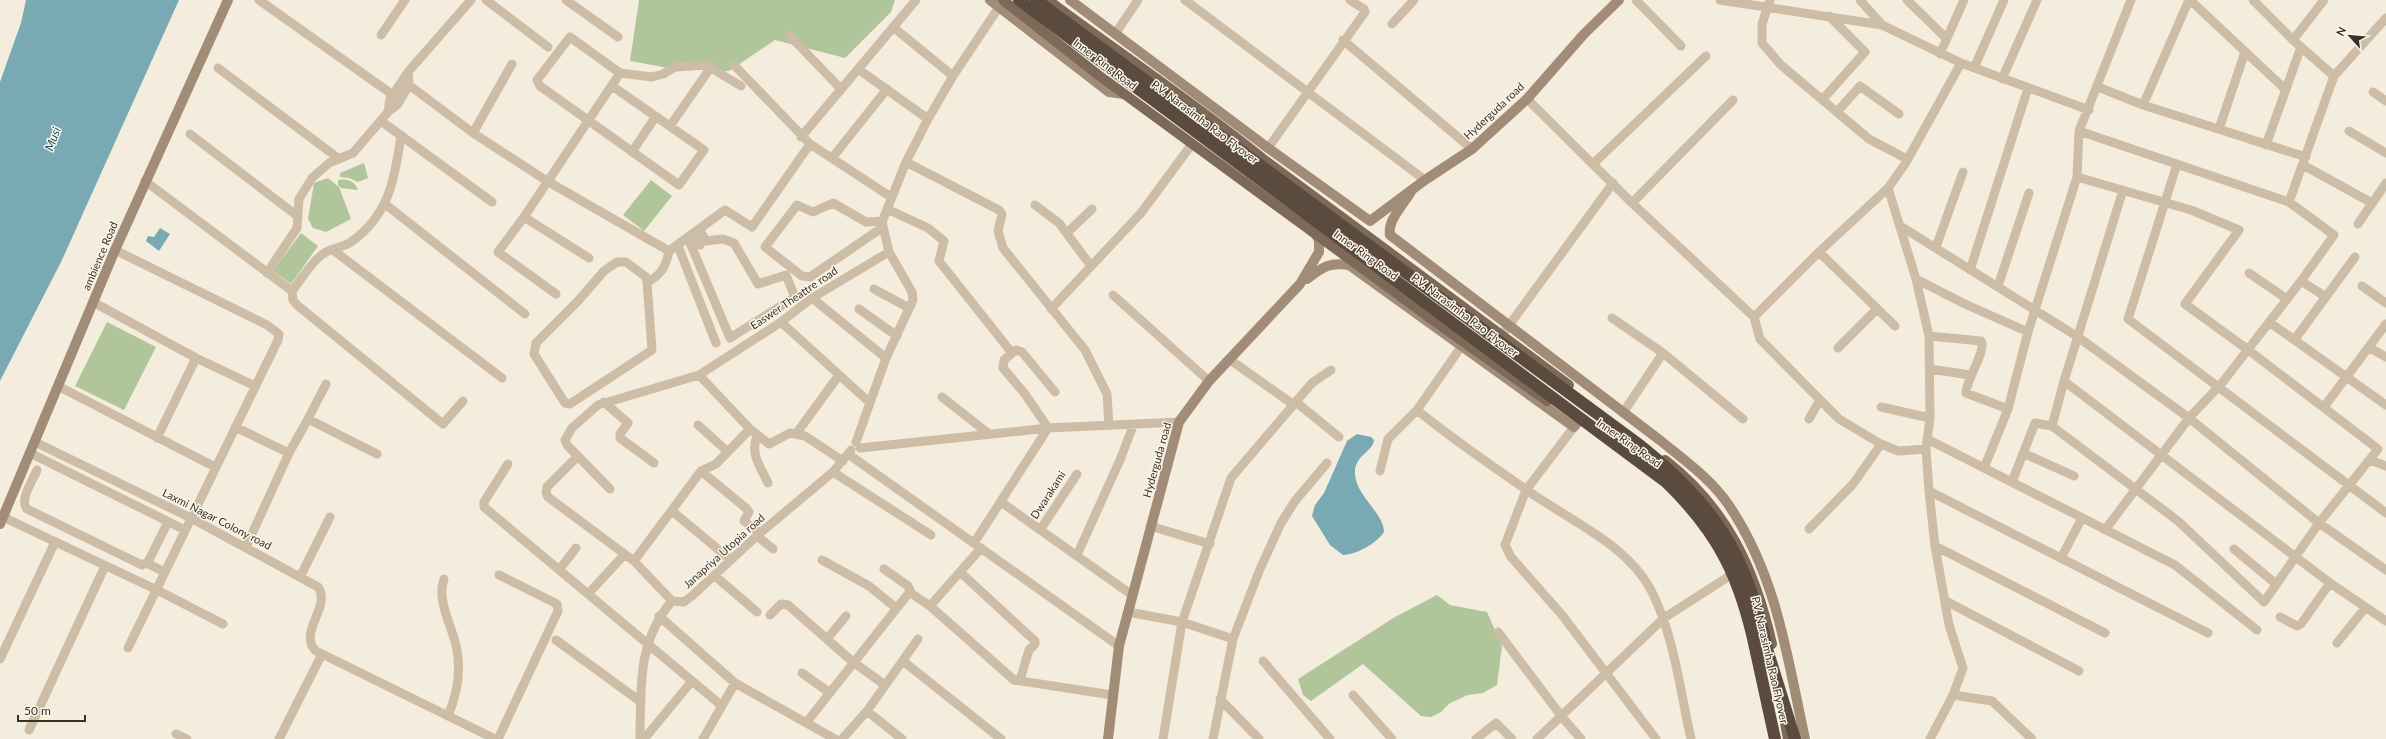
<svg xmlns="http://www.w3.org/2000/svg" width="2386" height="739" viewBox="0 0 2386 739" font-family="Lato,sans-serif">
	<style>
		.green { fill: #b1c59b }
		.water { fill: #79aab4 }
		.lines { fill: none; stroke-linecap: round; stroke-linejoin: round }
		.street { stroke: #cdbda7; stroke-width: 9 }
		.secondary { stroke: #a18c78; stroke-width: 10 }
		.primary { stroke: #7c6958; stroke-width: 10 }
		.highway { stroke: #5b4b3e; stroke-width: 12 }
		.highway-bridge { stroke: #5b4b3e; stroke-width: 12 }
		.labels { text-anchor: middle; stroke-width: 3; stroke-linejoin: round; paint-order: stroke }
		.street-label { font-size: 11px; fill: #393028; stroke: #fbf5e9 }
		.water-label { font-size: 12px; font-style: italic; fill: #1a515e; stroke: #fbf5e9 }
	</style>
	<rect width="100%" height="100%" fill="#f4ecdc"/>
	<path class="green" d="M639,0H895L891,12L845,58L775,40L729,71L674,69L630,61Z
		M364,163L368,178L358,182L349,178L340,177V173Z
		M328,178L339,187L351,219L326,232L313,228L308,219L314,183Z
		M338,180C347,178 355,181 358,190L341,188L338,185Z
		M651,180L672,196L644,231L623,215Z
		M301,233L318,246L291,284L273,271Z
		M107,322L156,347L124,410L75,386Z
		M1437,595L1450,605L1487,612L1502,646L1497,685L1483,693L1468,695L1450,703L1441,712L1431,717L1421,716L1363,664L1311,701L1303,695L1298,679L1395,617Z"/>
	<path class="water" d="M26,0H179L62,260L0,381V82L21,23Z
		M160,228L170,234L159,251L146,241L148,236L154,237Z
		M1357,434L1371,437L1374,440C1373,452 1354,455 1355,474C1356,496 1384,513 1384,532C1376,544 1357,554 1343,555L1330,545L1312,516L1315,505L1324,493L1347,441Z"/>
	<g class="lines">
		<path class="street" d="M259,0L393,95
			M471,0L408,72L409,85L473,133L547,181L669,251L725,210L752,227L810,144
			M486,0L548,47
			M566,0L618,37
			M1185,0L1425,180
			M1636,0L1681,46
			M1720,0L1882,25L1961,63L2089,110
			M1770,0L1762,24V43L1781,65L1869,139L1907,159
			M1860,0L1882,25
			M1907,0L1946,38
			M2190,0L2285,89
			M2253,0L2293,40L2334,76
			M1392,24L1414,0
			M893,27L953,76
			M1115,34L1138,0
			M381,35L405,0
			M789,35L841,89
			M1343,40L1472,149
			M2293,40L2324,0
			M1940,54L1964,0
			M734,65L810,144L891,197
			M218,68L338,158
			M1974,68L2004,0
			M858,69L928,119
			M408,72L390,99L388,112L398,104L409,85
			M2002,79L2037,0
			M612,86L704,150L679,185L540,86L537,80L570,37L620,73L652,77L663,74L675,67L706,65L741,86
			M2098,87L2143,105L2306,157
			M2373,92L2386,101
			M1527,99L1632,203L1754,317
			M1822,100L1865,52L1829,16
			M2143,105L2189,0
			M1837,112L1860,86L1899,114
			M381,121L492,202
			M670,126L711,67
			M2219,129L2245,52
			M2079,131L2289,202
			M2349,131L2386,153
			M473,133L512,64
			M190,134L296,215
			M801,137L916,0
			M2266,145L2301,47
			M1268,148L1365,12L1364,9L1350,0
			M632,152L656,116
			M832,158L887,89
			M906,162L999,210L1002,214L998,231L1003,248L1085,350L1107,394L1109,426
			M1594,163L1706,56
			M2177,164L2128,319L2386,513
			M2303,165L2372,203
			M145,181L292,291L293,300L297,305L443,424L463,401
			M1888,188L1916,279L1929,336L1930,418L1926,449L1929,491L1935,546L1949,625L1963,668L1953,695L1930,739
			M1632,203L1733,100
			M385,204L525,314
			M1035,205L1059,223L1091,266
			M887,209L928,228L944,241L939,261L1012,353L1004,360L1003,368L1025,394L1048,428L974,543
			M524,217L589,258
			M2358,224L2386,183
			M883,227L810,277L802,276L765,247L797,205L813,212L833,203L866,222L883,221
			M1902,227L2078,337L2189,418L2319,523L2386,570
			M1067,233L1092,209
			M694,234L700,245
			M688,238L730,338L795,297L786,275L758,284L734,243L723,239L706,241L699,229
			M678,246L716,343
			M1936,247L1963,172
			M115,250L267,325L279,334L278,340L128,648
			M333,250L502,378
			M1819,252L1895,326
			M1970,270L2028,88
			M267,273L297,228L299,199L312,178L329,163L353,153L388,112
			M2249,273L2287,299
			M1916,279L1965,304L2028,332
			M2301,281L2326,297
			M647,282L652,350L570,404L565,403L534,354L536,343L578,301L604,271L617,262H626L646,277L647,282C661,276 666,266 669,251
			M1998,286L2029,193
			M2362,286L2386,303
			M874,289L909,308
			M292,291C300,281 313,260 323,254C331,248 342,248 351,242C389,215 395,179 401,135
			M556,294L498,252L524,217L620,73
			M1113,295L1209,381
			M812,298L886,358
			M93,302L196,358L255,386
			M859,309L897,336
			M1051,309L1141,213L1192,144
			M1612,318L1663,353
			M781,322L869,402
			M2269,322L2386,405
			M1502,335L1613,183
			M1929,336L1981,341C1987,350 1966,380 1966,393L2008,409
			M2295,339L2355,257
			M1838,348L1877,309
			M2370,348L2386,357
			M1012,353L1016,350L1022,352L1055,392
			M1229,359L1294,405
			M1930,369L1970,375
			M2064,381L2330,583L2386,621
			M58,386L215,467
			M942,397L989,434
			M604,402L628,423L620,434V438L654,463
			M1296,402L1339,437
			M1881,407L1930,418
			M2324,407L2386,324
			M1417,410C1456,442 1499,471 1540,499C1578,524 1629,548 1651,590C1674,635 1680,690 1691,739
			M1623,413L1663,353L1743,419
			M308,419L326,384
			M1809,419L1820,400
			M698,425L728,452
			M2052,426L2064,381L2123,190
			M235,427L289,453
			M1574,427L1526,490L1505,545L1511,557L1562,615L1656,739
			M750,429L769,444L790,433L805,436L843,461
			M796,434L839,375
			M757,436C750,454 760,466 768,483
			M157,438L196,358
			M1927,439L2175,565L2257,630
			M35,442L191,518L318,587C332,606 297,633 316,651L495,739
			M856,442L886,358L913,300L912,292L889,252
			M860,448L1048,428L1179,422
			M1926,449L1898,451L1881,444L1839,419L1760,339L1754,317L1819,252L1888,188L1905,164L1961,63
			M30,453L185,530
			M2023,453L2074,476
			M848,454L1119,646
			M578,456L547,487L546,493L548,497L634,561L672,601
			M2370,460L2386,466
			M508,464L484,502V507L722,706
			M1984,468L2008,409L2028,332L2077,177L2079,131L2131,0
			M37,470C33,480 19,500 27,509L142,565L148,562L168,522
			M701,471L747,509L749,512L744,521L760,533
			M1380,471L1388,439L1417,410L1461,347
			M833,472L931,535
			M2012,482L2035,423L2052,426L2178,521L2264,602L2319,523L2378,449L2247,349L2185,304L2239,230L2191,210L2077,177
			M610,489L567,445L565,440L572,428L598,405L699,375L781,322L812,298L889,252L882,222L906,162L928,119L953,76L1003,1
			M1929,491L2208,633
			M1001,502L1132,595
			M672,511L731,560
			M3,517L157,590L223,624
			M1150,526L1210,544
			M1809,529L1853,484L1881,444
			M1040,530L1077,474
			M2105,530L2189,418L2222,383L2301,281L2334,235L2289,202L2334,76L2386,18
			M757,536L773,549
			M1935,546L2105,633
			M246,547L289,453L308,419L377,454
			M2234,549L2276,584
			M1077,555L1120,460L1133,426
			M2061,558L2082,518
			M822,560L869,586L896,608
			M634,561L701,471L716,464L750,429L699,375
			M147,563L164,572
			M884,569L908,586L912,594
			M559,570L576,548
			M960,572L1035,641V644L1029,650L1020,680
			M715,576L757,612
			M300,577L330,517
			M444,579C436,602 453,627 457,650C461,673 457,695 448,716
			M588,594L624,555
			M1946,601L2079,671
			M930,606L981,548
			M1128,612L1182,622L1233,639
			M770,615L781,604L788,605L853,662L885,685
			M659,616L735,683L835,739
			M2280,617L2297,626L2301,624L2330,583
			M1498,632L1562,717L1581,739
			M827,639L846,616
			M556,640L641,702
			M2337,643L2365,608
			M0,659L55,542
			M903,661L1001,739
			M1263,661L1330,739
			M802,673L830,693
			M1353,695L1392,739
			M1953,695L1992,701L2032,739
			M1220,699L1259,739
			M867,711L902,739
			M806,723L908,594H912L930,606L1014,680L1112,695
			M29,730L105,566
			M176,734L187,739
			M279,739L322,654
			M498,739L558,611L557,604L499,575
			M640,739C641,689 637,641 672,601L684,602L693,595L760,533L833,472L851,450
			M644,739L692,681
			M703,739L735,683
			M842,739L867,711L918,639
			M1163,739L1182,622L1231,478L1312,383L1331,370
			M1213,739L1233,639L1260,569L1281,523L1295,501L1327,463
			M1476,739L1496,723L1512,739
			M1537,739L1664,618L1731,575"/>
		<path class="secondary" d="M990,0L1109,92L1124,94
			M1070,0L1268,148L1370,221L1425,180L1472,149L1527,99L1584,34L1619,0
			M1412,190C1405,203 1387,220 1390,235L1661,441C1684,460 1711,479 1728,504C1777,576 1787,656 1805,739
			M1307,279C1323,267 1329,262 1349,265L1574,427L1578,422
			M0,524L115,250L228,0
			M1108,739L1119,646L1179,422L1209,381L1300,284L1319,252V240L1315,233"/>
		<path class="primary" d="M1003,0L1097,74L1441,326L1547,401
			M1048,0C1119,53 1193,102 1262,158L1569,385
			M1665,460C1727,508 1755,569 1772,644
			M1784,717L1788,739"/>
		<path class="highway" d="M1019,0L1666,482C1720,534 1741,580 1756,652
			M1036,0L1637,443C1713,503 1747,553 1767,649"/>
		<path class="highway-bridge" d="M1767,649L1795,739
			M1756,652L1775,739"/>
	</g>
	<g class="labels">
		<g class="street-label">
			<text transform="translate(1105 64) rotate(37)" y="4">Inner Ring Road</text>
			<text transform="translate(1494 111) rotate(-43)" y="4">Hyderguda road</text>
			<text transform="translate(1205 122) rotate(37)" y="4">P.V. Narasimha Rao Flyover</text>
			<text transform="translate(1366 255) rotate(36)" y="4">Inner Ring Road</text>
			<text transform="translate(100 256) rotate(-67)" y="4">ambience Road</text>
			<text transform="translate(794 298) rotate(-34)" y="4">Easwer Theattre road</text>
			<text transform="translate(1465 315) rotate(37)" y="4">P.V. Narasimha Rao Flyover</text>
			<text transform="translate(1629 443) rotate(35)" y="4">Inner Ring Road</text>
			<text transform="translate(1157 460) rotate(-74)" y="4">Hyderguda road</text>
			<text transform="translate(1048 495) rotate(-57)" y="4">Dwarakami</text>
			<text transform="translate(217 519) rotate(27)" y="4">Laxmi Nagar Colony road</text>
			<text transform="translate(724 551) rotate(-42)" y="4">Janapriya Utopia road</text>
			<text transform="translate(1770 660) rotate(77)" y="4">P.V. Narasimha Rao Flyover</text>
		</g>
		<g class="water-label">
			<text transform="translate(53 139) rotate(-69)" y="4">Musi</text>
		</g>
	</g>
	<g transform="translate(2350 36) rotate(297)" stroke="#fbf5e9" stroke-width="3" paint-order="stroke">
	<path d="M0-3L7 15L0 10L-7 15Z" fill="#393028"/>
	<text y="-6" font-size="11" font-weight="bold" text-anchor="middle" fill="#393028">N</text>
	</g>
	<path d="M18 715v6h67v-6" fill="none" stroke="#393028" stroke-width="2"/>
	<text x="24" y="715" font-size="12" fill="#393028" stroke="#fbf5e9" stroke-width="3" paint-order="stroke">50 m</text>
</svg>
